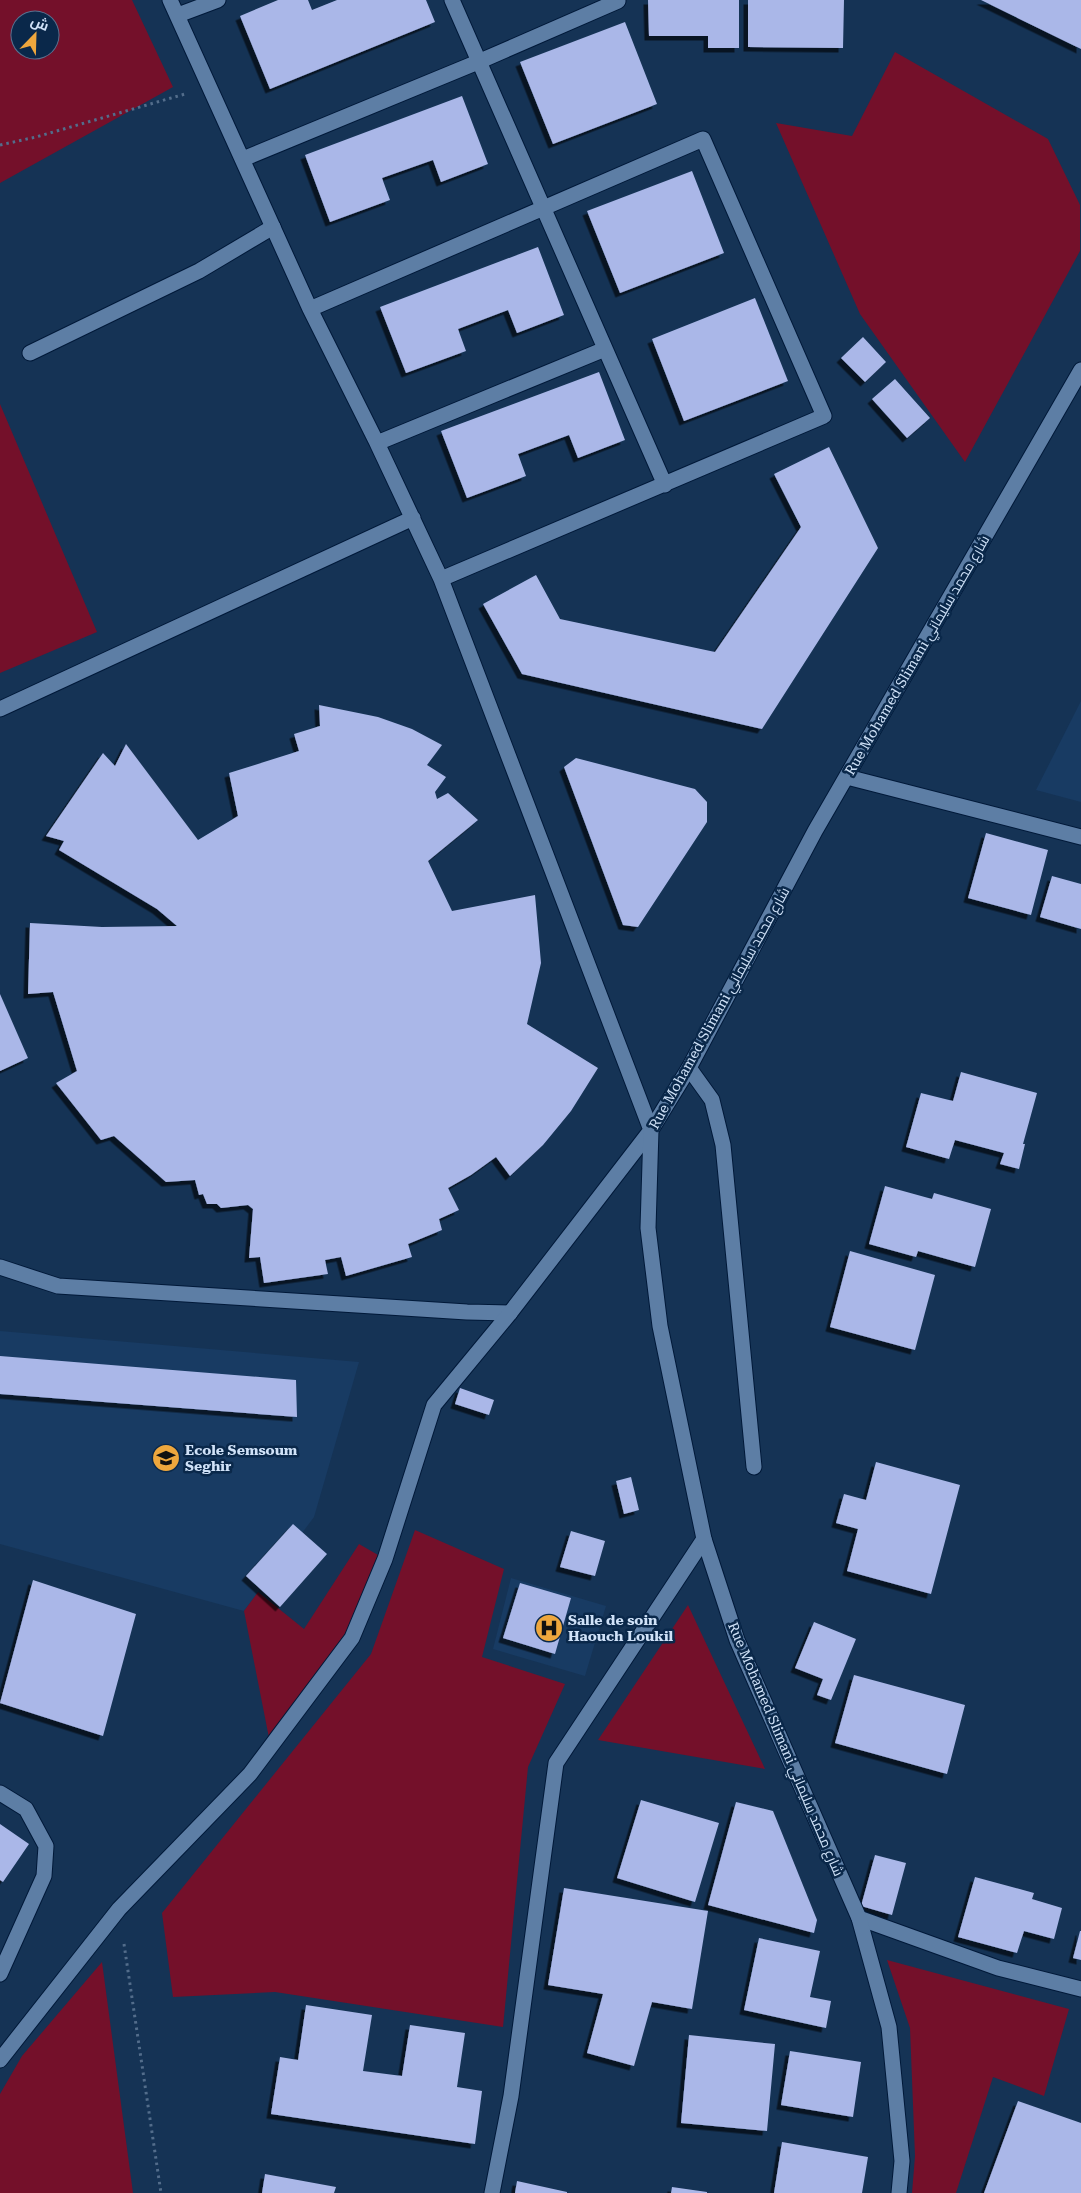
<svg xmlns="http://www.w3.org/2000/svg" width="1081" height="2193" viewBox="0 0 1081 2193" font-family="'Roboto Serif',Cairo,serif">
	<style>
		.built { fill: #183b63 }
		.green { fill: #74102a; fill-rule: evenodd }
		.building { fill: #aab7e8; filter: url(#shadow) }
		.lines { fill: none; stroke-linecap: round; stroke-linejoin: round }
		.service-casing { stroke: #001939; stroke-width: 17 }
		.minor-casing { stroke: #001939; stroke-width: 17 }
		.tertiary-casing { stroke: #001939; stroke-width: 17 }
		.path { stroke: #536d8b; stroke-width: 3; stroke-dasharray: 2.5 4; stroke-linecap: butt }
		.service { stroke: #5d7ea5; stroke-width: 15 }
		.minor { stroke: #5d7ea5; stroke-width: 15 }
		.tertiary { stroke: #5d7ea5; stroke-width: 15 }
		.labels { text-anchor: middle; stroke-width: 5; stroke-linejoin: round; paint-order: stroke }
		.street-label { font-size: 14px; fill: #d0e2f8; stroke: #0a284a }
		.poi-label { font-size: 14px; font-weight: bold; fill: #d0e2f8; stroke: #0a284a; text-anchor: start }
	</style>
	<defs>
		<filter id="shadow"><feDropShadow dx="-4.5" dy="4.5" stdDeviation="0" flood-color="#0009"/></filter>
	</defs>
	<rect width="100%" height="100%" fill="#153355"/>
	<path class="built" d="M1081,701V802L1036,790Z
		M0,1331L359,1362L314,1517L244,1611L0,1544Z
		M511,1578L606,1606L585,1676L493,1649Z"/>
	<path class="green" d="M0,0H132L173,87L0,183ZM20,20H50V50H20Z
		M895,52L1048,139L1080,205V251L965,462L860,314L776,123L852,136Z
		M0,404L97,632L0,673Z
		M415,1530L504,1569L482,1657L565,1684L528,1767L503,2027L275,1992L173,1997L162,1913L371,1654Z
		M359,1544L385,1559L352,1638L271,1748L244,1611L258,1592L304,1629Z
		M688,1605L765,1769L598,1740Z
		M887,1960L1069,2009L1044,2096L993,2077L956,2193H912L915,2156L910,2028Z
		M102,1962L133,2193H0V2094L22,2056Z"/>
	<path class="building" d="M278,0H308L312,10L337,0H426L435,22L270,89L240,16Z
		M648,0H739V48H708V36H649Z
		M748,0H844L843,48L748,47Z
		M981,0H1081V49Z
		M625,22L657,104L553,144L520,62Z
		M462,96L488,164L441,182L433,160L382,178L390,200L330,222L305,155Z
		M692,171L724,253L620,293L587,211Z
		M538,247L564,315L517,333L508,310L458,329L466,351L406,373L380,307Z
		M755,298L788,381L684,421L652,339Z
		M863,337L886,362L865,382L841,358Z
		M599,372L625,440L578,458L569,435L518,454L526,476L467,498L441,431Z
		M895,379L930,418L907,438L872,399Z
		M829,447L878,548L762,729L522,674L483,604L536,575L560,619L715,652L801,527L774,474Z
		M319,705L378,717L412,729L442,745L427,765L446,777L435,792L437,799L448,793L478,820L428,861L452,911L535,895L541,963L527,1024L598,1068L571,1111L543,1145L510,1176L496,1157L471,1175L448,1188L459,1210L439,1219L442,1230L408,1244L412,1257L346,1276L341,1257L325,1260L328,1274L264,1283L260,1257L249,1258L253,1209L248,1205L221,1208L217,1204H207L203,1194L199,1195L195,1180L166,1182L114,1136L101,1140L56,1083L77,1071L53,992L28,994L30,923L102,927L177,926L157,909L59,850L64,841L46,836L103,753L115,766L126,744L198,840L238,816L229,773L299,751L294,734L320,726Z
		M576,758L695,789L707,802V822L638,927L623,925L564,767Z
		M986,833L1048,850L1031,915L968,898Z
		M1052,876L1081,884V929L1040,917Z
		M0,994L28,1058L0,1071Z
		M961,1072L1037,1093L1023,1144H1025L1019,1169L1000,1164L1004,1153L955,1140L949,1159L906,1147L921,1093L953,1101Z
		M885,1186L932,1199L934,1193L991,1209L975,1267L918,1251L916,1257L869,1244Z
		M850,1251L935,1275L915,1350L830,1327Z
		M0,1356L296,1380L297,1417L0,1394Z
		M460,1388L494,1400L489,1415L455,1404Z
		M876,1462L960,1485L931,1594L847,1571L858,1529L836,1523L844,1494L866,1500Z
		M631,1477L639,1510L624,1514L616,1481Z
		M293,1524L327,1554L280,1607L246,1576Z
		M571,1531L605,1541L595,1576L560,1567Z
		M33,1580L136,1614L103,1736L0,1703Z
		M520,1583L571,1598L555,1654L503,1638Z
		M814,1622L856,1639L831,1700L817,1695L823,1679L795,1668Z
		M854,1675L965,1705L947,1774L835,1743Z
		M641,1800L719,1823L695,1902L617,1878Z
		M736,1802L773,1811L817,1920L814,1933L708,1905Z
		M0,1824L29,1844L3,1882L0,1880Z
		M875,1855L906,1863L892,1915L861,1906Z
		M975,1877L1034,1893L1032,1899L1062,1908L1054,1939L1024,1931L1017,1953L958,1937Z
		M564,1888L708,1911L692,2009L652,2002L634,2066L587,2053L603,1994L548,1985Z
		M1080,1931H1081V1960L1073,1958Z
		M759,1938L820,1951L810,1997L831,2001L826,2028L744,2010Z
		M306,2005L372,2015L363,2071L402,2076L410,2025L465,2033L457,2087L482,2091L475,2144L271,2114L280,2057L298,2060Z
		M689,2035L775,2044L767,2131L681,2123Z
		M790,2051L861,2062L853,2117L781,2105Z
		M1018,2101L1081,2123V2193H984Z
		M782,2142L868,2157L862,2193H774Z
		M265,2174L336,2187L334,2193H262Z
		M517,2181L567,2192V2193H515Z
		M672,2187L707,2192V2193H671Z"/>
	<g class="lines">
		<g class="service-casing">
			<path id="service" d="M30,353L199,271L273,227
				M0,1267L58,1286L467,1312L510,1313"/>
		</g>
		<g class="minor-casing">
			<path id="minor" d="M452,0L665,485
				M178,15L218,0
				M243,159L478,62L618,1
				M310,309L703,139L824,416L441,579
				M377,443L605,349
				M0,709L413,518
				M847,777L1081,837
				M689,1068L712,1100L723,1145L754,1467
				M0,1793L26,1809L46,1846L44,1876L0,1974
				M859,1918L998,1968L1081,1989
				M0,2060L119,1909L250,1774L352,1638L385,1559L434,1405L510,1313L651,1130L441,579L377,443L310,309L170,0
				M492,2193L511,2096L556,1763L704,1539"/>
		</g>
		<g class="tertiary-casing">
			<path id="tertiary" d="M899,2193L902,2161L889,2027L859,1918L737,1640L704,1539L660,1326L648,1228L651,1130L689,1068L815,831L1081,370"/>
		</g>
		<path class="path" d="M0,145L36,137L185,94
			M124,1944L161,2193"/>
		<use href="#service" class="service"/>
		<use href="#minor" class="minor"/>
		<use href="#tertiary" class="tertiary"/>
	</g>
	<defs>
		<g id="school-disc" transform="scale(1.4375)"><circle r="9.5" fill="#eea73d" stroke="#0a284a"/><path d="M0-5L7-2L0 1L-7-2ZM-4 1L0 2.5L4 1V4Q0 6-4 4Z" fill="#111"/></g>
		<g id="hospital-disc" transform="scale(1.4375)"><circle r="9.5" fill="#eea73d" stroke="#0a284a"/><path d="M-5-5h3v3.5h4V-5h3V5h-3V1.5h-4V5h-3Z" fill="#111"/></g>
	</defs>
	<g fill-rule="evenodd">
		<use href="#school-disc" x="166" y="1458"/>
		<use href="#hospital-disc" x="549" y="1628"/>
	</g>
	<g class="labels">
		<g class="street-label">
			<text transform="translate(917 655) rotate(-60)" y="5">Rue Mohamed Slimani شارع محمد سليماني</text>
			<text transform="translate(719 1008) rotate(-61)" y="5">Rue Mohamed Slimani شارع محمد سليماني</text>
			<text transform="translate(786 1749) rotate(67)" y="5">Rue Mohamed Slimani شارع محمد سليماني</text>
		</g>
		<g class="poi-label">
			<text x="185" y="1455">Ecole Semsoum<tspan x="185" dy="16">Seghir</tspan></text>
			<text x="568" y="1625">Salle de soin<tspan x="568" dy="16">Haouch Loukil</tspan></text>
		</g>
	</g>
	<g transform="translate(35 35) rotate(23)"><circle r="24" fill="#0a284a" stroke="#597290"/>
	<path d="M0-4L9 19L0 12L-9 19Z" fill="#eea73d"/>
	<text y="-8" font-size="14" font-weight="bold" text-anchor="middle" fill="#d0e2f8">ش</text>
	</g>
</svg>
